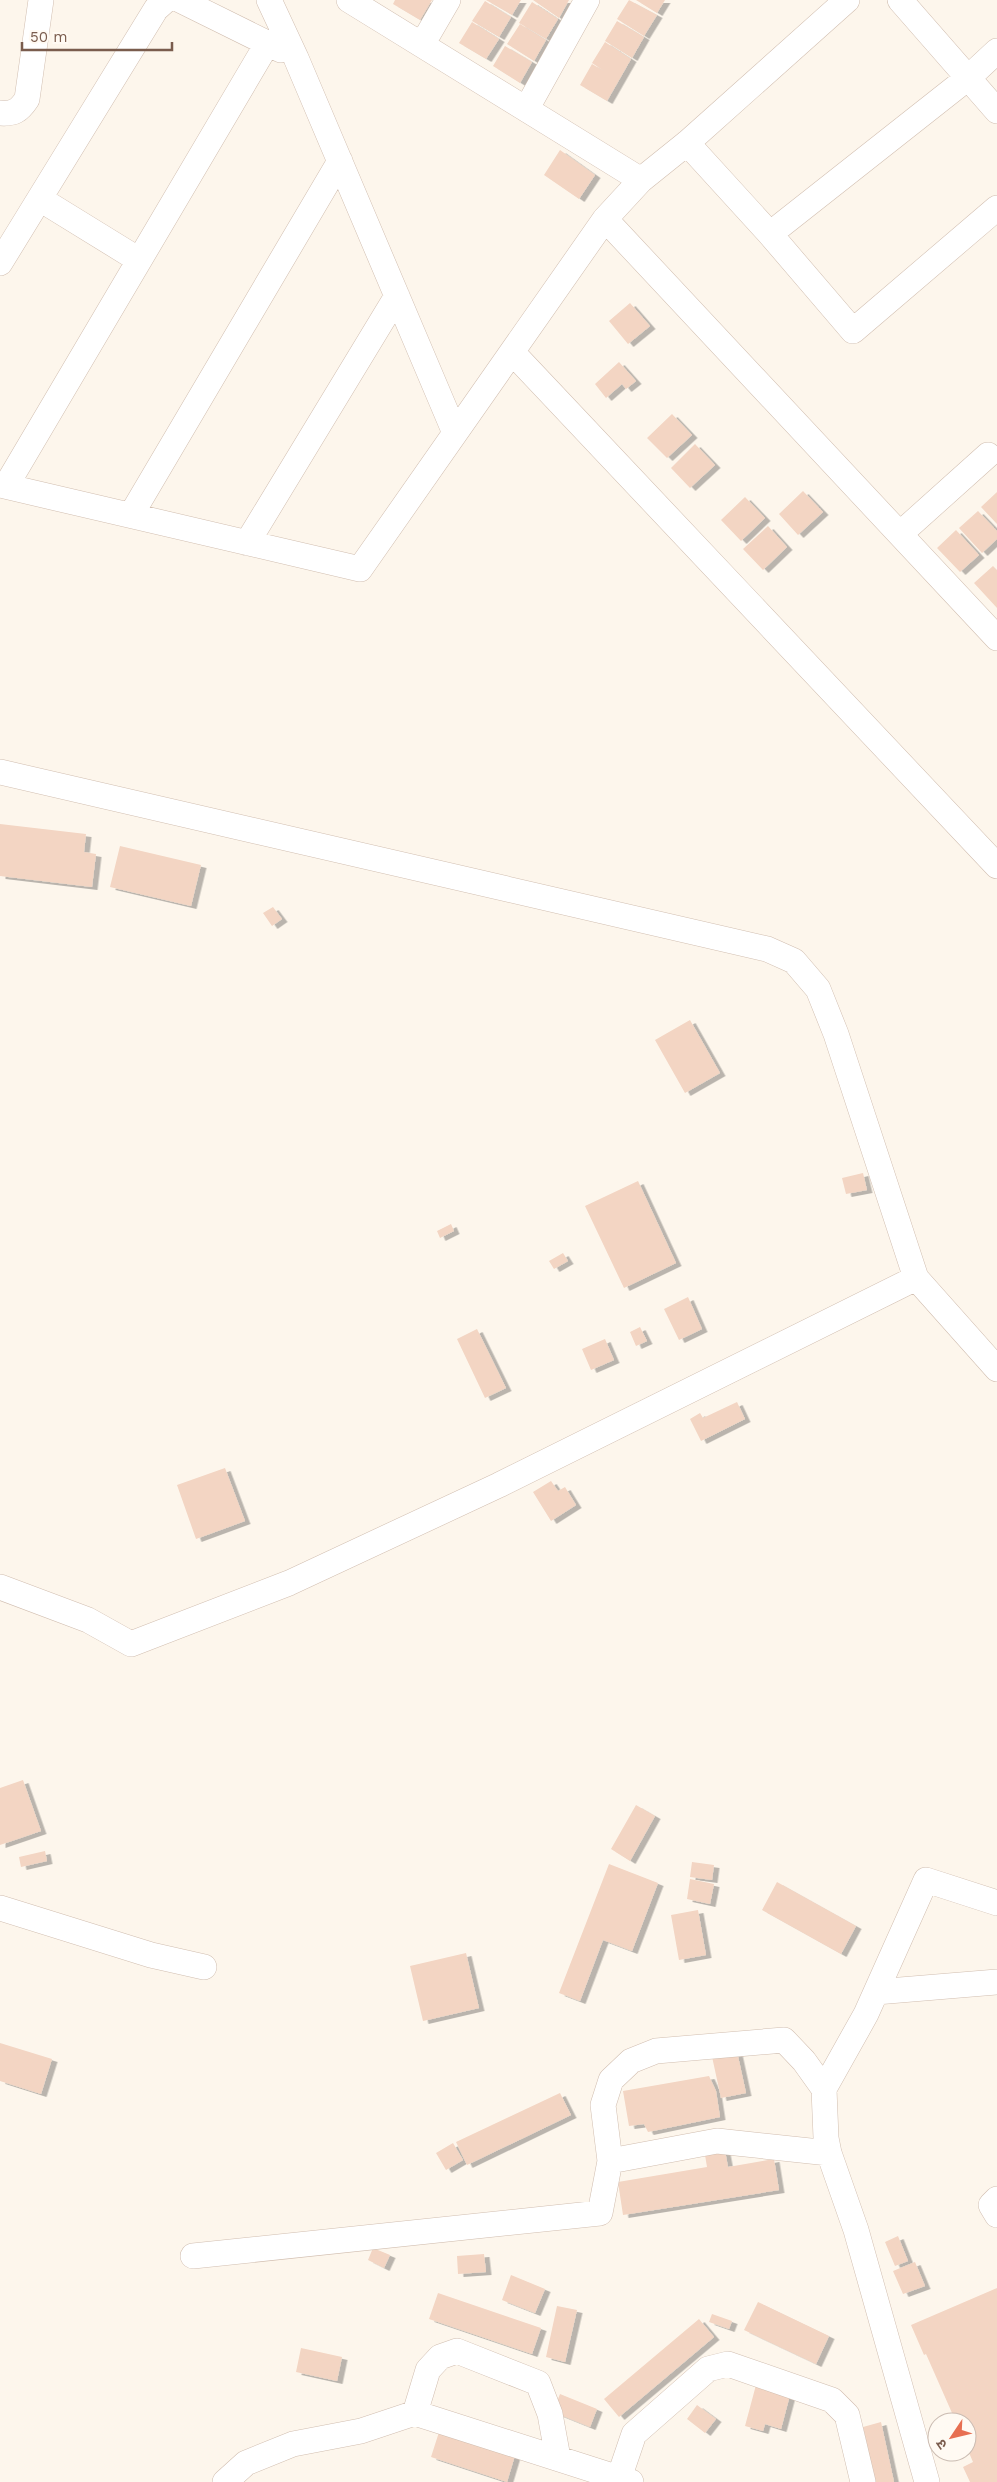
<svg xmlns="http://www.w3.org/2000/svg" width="997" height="2482" viewBox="0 0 997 2482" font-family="'Work Sans','Noto Sans Devanagari',sans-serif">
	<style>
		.building { fill: #f3d5c3; filter: url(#shadow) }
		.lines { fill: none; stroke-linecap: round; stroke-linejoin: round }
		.minor-casing { stroke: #d1beb0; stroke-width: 26 }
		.minor { stroke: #fff; stroke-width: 25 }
	</style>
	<defs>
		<filter id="shadow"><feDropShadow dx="5.5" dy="3" stdDeviation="0" flood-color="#0004"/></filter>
	</defs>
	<rect width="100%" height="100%" fill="#fdf6ec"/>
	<path class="building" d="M395,0H432L420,20L393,4Z
		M486,0H521L512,15Z
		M533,0H569L559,18Z
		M629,0L657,15L644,36L617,19Z
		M636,0H665L657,13Z
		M485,1L511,17L499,37L472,21Z
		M532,2L558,19L546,39L519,23Z
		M617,21L644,37L632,58L605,41Z
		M472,22L499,39L486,59L459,43Z
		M520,24L546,40L534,61L507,44Z
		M605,42L631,59L607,101L580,85L592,64L604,71L592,63Z
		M505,46L532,62L520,83L493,66Z
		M560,150L595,175L579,199L544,175Z
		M630,303L650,326L628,344L609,321Z
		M619,362L636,381L626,389L622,384L606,398L595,384Z
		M672,414L692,435L667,458L647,438Z
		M695,444L715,465L690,488L671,468Z
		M803,491L823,512L798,535L779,514Z
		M997,492V524L981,507Z
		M745,497L765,518L741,541L721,520Z
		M978,511L997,531V539L982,553L959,528Z
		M768,526L787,547L763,570L743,549Z
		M956,530L979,555L960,572L937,548Z
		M993,566L997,570V608L974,583Z
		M0,824L86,834L84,852L96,854L92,887L0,876Z
		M120,846L201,865L191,906L110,887Z
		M273,907L282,919L272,926L263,913Z
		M690,1020L720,1073L685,1093L655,1040Z
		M863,1173L867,1190L846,1194L842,1178Z
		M638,1181L676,1263L624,1288L585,1206Z
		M451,1224L454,1231L440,1238L437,1231Z
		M563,1253L568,1261L554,1269L549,1261Z
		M688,1297L702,1329L679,1340L664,1309Z
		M640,1327L647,1341L636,1346L630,1332Z
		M477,1329L506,1388L485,1398L457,1339Z
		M605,1339L614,1360L591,1370L582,1349Z
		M737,1402L745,1419L701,1441L690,1419L700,1413L703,1418Z
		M225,1468L245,1521L196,1539L177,1485Z
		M551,1481L558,1491L565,1487L576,1505L551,1521L533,1492Z
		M23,1780L41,1831L0,1845V1788Z
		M636,1805L655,1816L630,1861L611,1849Z
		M45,1851L47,1861L21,1867L19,1857Z
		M692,1862L714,1865L712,1880L690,1877Z
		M609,1864L658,1883L632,1951L603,1940L580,2001L559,1993Z
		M690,1879L714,1884L710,1904L687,1899Z
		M777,1882L856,1926L841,1954L762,1910Z
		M698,1910L706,1955L679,1960L671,1915Z
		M466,1953L479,2008L423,2021L410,1966Z
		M0,2043L52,2059L41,2094L0,2081Z
		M736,2047L746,2093L721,2098L711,2052Z
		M709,2076L716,2091L720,2117L648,2132L644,2124L629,2126L623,2091Z
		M560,2093L571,2115L467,2165L456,2142Z
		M453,2143L463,2160L446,2170L436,2153Z
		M725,2151L728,2167L774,2159L779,2190L623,2215L618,2182L707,2167L705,2155Z
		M898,2236L908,2261L895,2266L885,2242Z
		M373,2248L390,2255L384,2268L368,2260Z
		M484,2254L486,2272L458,2274L457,2256Z
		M915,2262L925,2286L903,2294L893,2271Z
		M511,2275L545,2289L535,2313L502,2300Z
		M997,2288V2482H970L963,2467L973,2462L967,2448V2422H956L926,2354L924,2355L911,2325Z
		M438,2293L541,2328L532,2354L429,2319Z
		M758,2302L829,2336L816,2364L744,2330Z
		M557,2306L577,2310L565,2362L546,2357Z
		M712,2314L732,2321L729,2329L709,2322Z
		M699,2319L714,2337L619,2417L604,2399Z
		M301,2348L342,2357L337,2381L296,2372Z
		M756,2385L790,2395L781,2429L765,2424L763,2431L745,2426Z
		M560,2394L597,2409L590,2427L553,2412Z
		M697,2405L716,2419L705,2433L687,2419Z
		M881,2422L894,2482H875L863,2427Z
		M440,2429L516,2452L507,2482L431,2457Z"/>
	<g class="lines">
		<g class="minor-casing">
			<path id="minor" d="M180,0L281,50
				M269,0L296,58L455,433
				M349,0L641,180
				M900,0L997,111
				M423,43L448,0
				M527,108L587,0
				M0,113C14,114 19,111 27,99L41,0
				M687,143L770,234L853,331L997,208
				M40,199L139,260
				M605,219L997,638
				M770,234L969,77L997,51
				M0,263L156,9L166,0
				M512,352L997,866
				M0,485L360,569L605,219L641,180L687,143L847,0
				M6,486L267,44
				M131,515L340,161
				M900,534L988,455
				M247,543L397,296
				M0,772L767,949L794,961L818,989L836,1034L916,1278L997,1369
				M0,1587L88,1620L131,1644L289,1583L499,1485L916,1278
				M0,1908L151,1955L204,1967
				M876,1992L997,1982
				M610,2161L603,2105L611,2080L631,2061L656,2051L784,2040L804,2061L824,2089
				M997,2199L991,2205L997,2215
				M193,2256L600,2213L610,2161L717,2141L829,2153
				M415,2413L428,2370L440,2357L457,2351L538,2383L550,2414L558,2458
				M619,2478L634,2434L708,2369L728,2364L832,2400L847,2415L863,2482
				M225,2482L246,2463L293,2444L361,2431L415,2413L631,2482
				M927,2482L856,2230L829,2153L826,2138L824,2089L866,2014L926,1880L997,1903"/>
		</g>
		<use href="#minor" class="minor"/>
	</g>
	<g transform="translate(952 2437) rotate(235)"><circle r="24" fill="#fffaf3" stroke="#cabbb1"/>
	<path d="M0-4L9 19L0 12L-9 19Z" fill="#e76f51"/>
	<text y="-8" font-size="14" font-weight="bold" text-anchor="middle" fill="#7a5c4d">उ</text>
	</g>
	<path d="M22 42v8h150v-8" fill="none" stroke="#7a5c4d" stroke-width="2.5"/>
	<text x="30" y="42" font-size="15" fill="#7a5c4d" stroke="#fffaf3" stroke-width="4" paint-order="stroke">50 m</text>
</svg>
